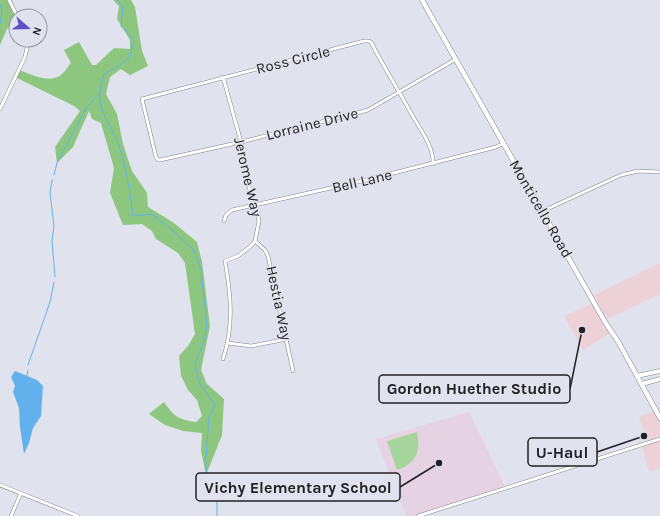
<svg xmlns="http://www.w3.org/2000/svg" width="660" height="516" viewBox="0 0 660 516" font-family="Karla,sans-serif">
	<style>
		.commercial { fill: #ecd1d7 }
		.education { fill: #e5d2e3 }
		.green { fill: #a6d59b }
		.forest { fill: #8dc77f }
		.water { fill: #63b1ec }
		.lines { fill: none; stroke-linecap: round; stroke-linejoin: round }
		.stream { stroke: #63b1ec; stroke-width: 1 }
		.minor-casing { stroke: #81838d; stroke-width: 4 }
		.tertiary-casing { stroke: #81838d; stroke-width: 5 }
		.secondary-casing { stroke: #81838d; stroke-width: 5.5 }
		.minor { stroke: #fff; stroke-width: 3 }
		.tertiary { stroke: #fff; stroke-width: 4 }
		.secondary { stroke: #fff; stroke-width: 4.5 }
		.labels { text-anchor: middle; stroke-width: 3; stroke-linejoin: round; paint-order: stroke }
		.street-label { font-size: 15px; fill: #212125; stroke: #e0e2ed }
		.leader { fill: none; stroke: #212125; stroke-width: 1.5 }
		.callout-dot { fill: #212125; stroke: #e0e2ed; stroke-width: 1.5 }
		.callout { fill: #e0e2ed; stroke: #212125; stroke-width: 1.5 }
		.callout-label { font-size: 16px; text-anchor: middle; font-weight: bold; fill: #212125 }
	</style>
	<rect width="100%" height="100%" fill="#e0e2ed"/>
	<path class="commercial" d="M660,263V294L607,319L594,295Z
		M593,303L610,333L583,350L564,316Z
		M654,411L660,423V436L647,441L639,417Z
		M660,440V468L649,472L642,446Z"/>
	<path class="education" d="M469,412L505,487L415,516H406L376,439Z"/>
	<path class="green" d="M417,432C421,451 416,464 397,470L387,441Z"/>
	<path class="forest" d="M0,0H9L16,16V20L7,29L0,45Z
		M113,0H131L135,7L142,51L148,66L130,75L121,69L110,77L106,94L117,114L123,144L132,171L147,193L148,207L174,223L197,242L202,262L210,326L201,370L207,384L224,399L222,435L206,475L201,451L202,433L183,431L165,425L149,414L164,402C175,417 177,419 196,422L202,416L197,400L188,390L181,376L179,356L188,346L195,334L185,263L178,253L156,239L152,231L142,224L123,225L110,193L114,168L101,123L92,119L89,111L73,147L57,163L55,147L80,111L74,106L15,77L19,70C31,74 49,84 61,75C65,72 68,66 71,63L64,50L79,42L92,65H96L114,48L130,49V40L117,19L119,6Z"/>
	<path class="water" d="M15,371L37,380L43,386L41,416L33,428L29,443L24,454L20,427L19,408L13,392L15,386L11,377Z"/>
	<g class="lines">
		<path class="stream" d="M117,0L123,7L121,26L134,39L130,57L117,67L104,74C103,80 100,86 100,92C97,111 115,131 120,149C127,171 130,194 133,216L152,214L165,224L194,250L201,270L207,326L204,340L195,365L200,384L215,405L209,417L206,457V475L217,500V516
			M0,4L2,11L0,24
			M54,175L57,163L86,108L99,94
			M52,180L50,193L54,226L52,241L55,277
			M28,365L50,302L54,282
			M27,376L28,370"/>
		<g class="minor-casing">
			<path id="minor" d="M9,0L17,16
				M223,77L241,142L251,197L257,211L259,221L255,241L251,246L238,256L225,261C231,295 234,326 223,359
				M0,109L25,57L27,48V40
				M433,164C434,146 419,128 411,113C398,89 383,66 371,42L369,41H364L142,99L156,157L158,160H160L241,142L361,112L368,110L456,59
				M543,211L621,175L638,171L660,172
				M224,221L226,215L232,210L362,181L496,147L504,143
				M255,241L265,250L268,256L293,371
				M228,343L251,346L287,339
				M0,485L78,516
				M11,516L21,493
				M418,516L660,439"/>
		</g>
		<g class="tertiary-casing">
			<path id="tertiary" d="M637,376L660,371
				M642,384L660,379"/>
		</g>
		<g class="secondary-casing">
			<path id="secondary" d="M422,0L605,322L619,343L660,418"/>
		</g>
		<use href="#minor" class="minor"/>
		<use href="#tertiary" class="tertiary"/>
		<use href="#secondary" class="secondary"/>
	</g>
	<g class="labels">
		<g class="street-label">
			<text transform="translate(293 60) rotate(-14)" y="5">Ross Circle</text>
			<text transform="translate(312 124) rotate(-14)" y="5">Lorraine Drive</text>
			<text transform="translate(248 177) rotate(77)" y="5">Jerome Way</text>
			<text transform="translate(362 181) rotate(-13)" y="5">Bell Lane</text>
			<text transform="translate(541 209) rotate(60)" y="5">Monticello Road</text>
			<text transform="translate(279 303) rotate(78)" y="5">Hestia Way</text>
		</g>
	</g>
	<path class="leader" d="M582 330L570 389M644 436L597 452M439 463L400 487"/>
	<g class="callout-dot">
		<circle cx="582" cy="330" r="4"/>
		<circle cx="644" cy="436" r="4"/>
		<circle cx="439" cy="463" r="4"/>
	</g>
	<g class="callout">
		<rect x="379" y="375" width="191" height="28" rx="4"/>
		<rect x="528" y="438" width="69" height="28" rx="4"/>
		<rect x="196" y="473" width="204" height="28" rx="4"/>
	</g>
	<g class="callout-label">
		<text x="474" y="394">Gordon Huether Studio</text>
		<text x="562" y="458">U-Haul</text>
		<text x="298" y="493">Vichy Elementary School</text>
	</g>
	<g transform="translate(28 28) rotate(110)"><circle r="19" fill="#e0e2ed" stroke="#94959d"/>
	<path d="M0-3L7 15L0 10L-7 15Z" fill="#5e4fc7"/>
	<text y="-6" font-size="11" font-weight="bold" text-anchor="middle" fill="#212125">N</text>
	</g>
</svg>
